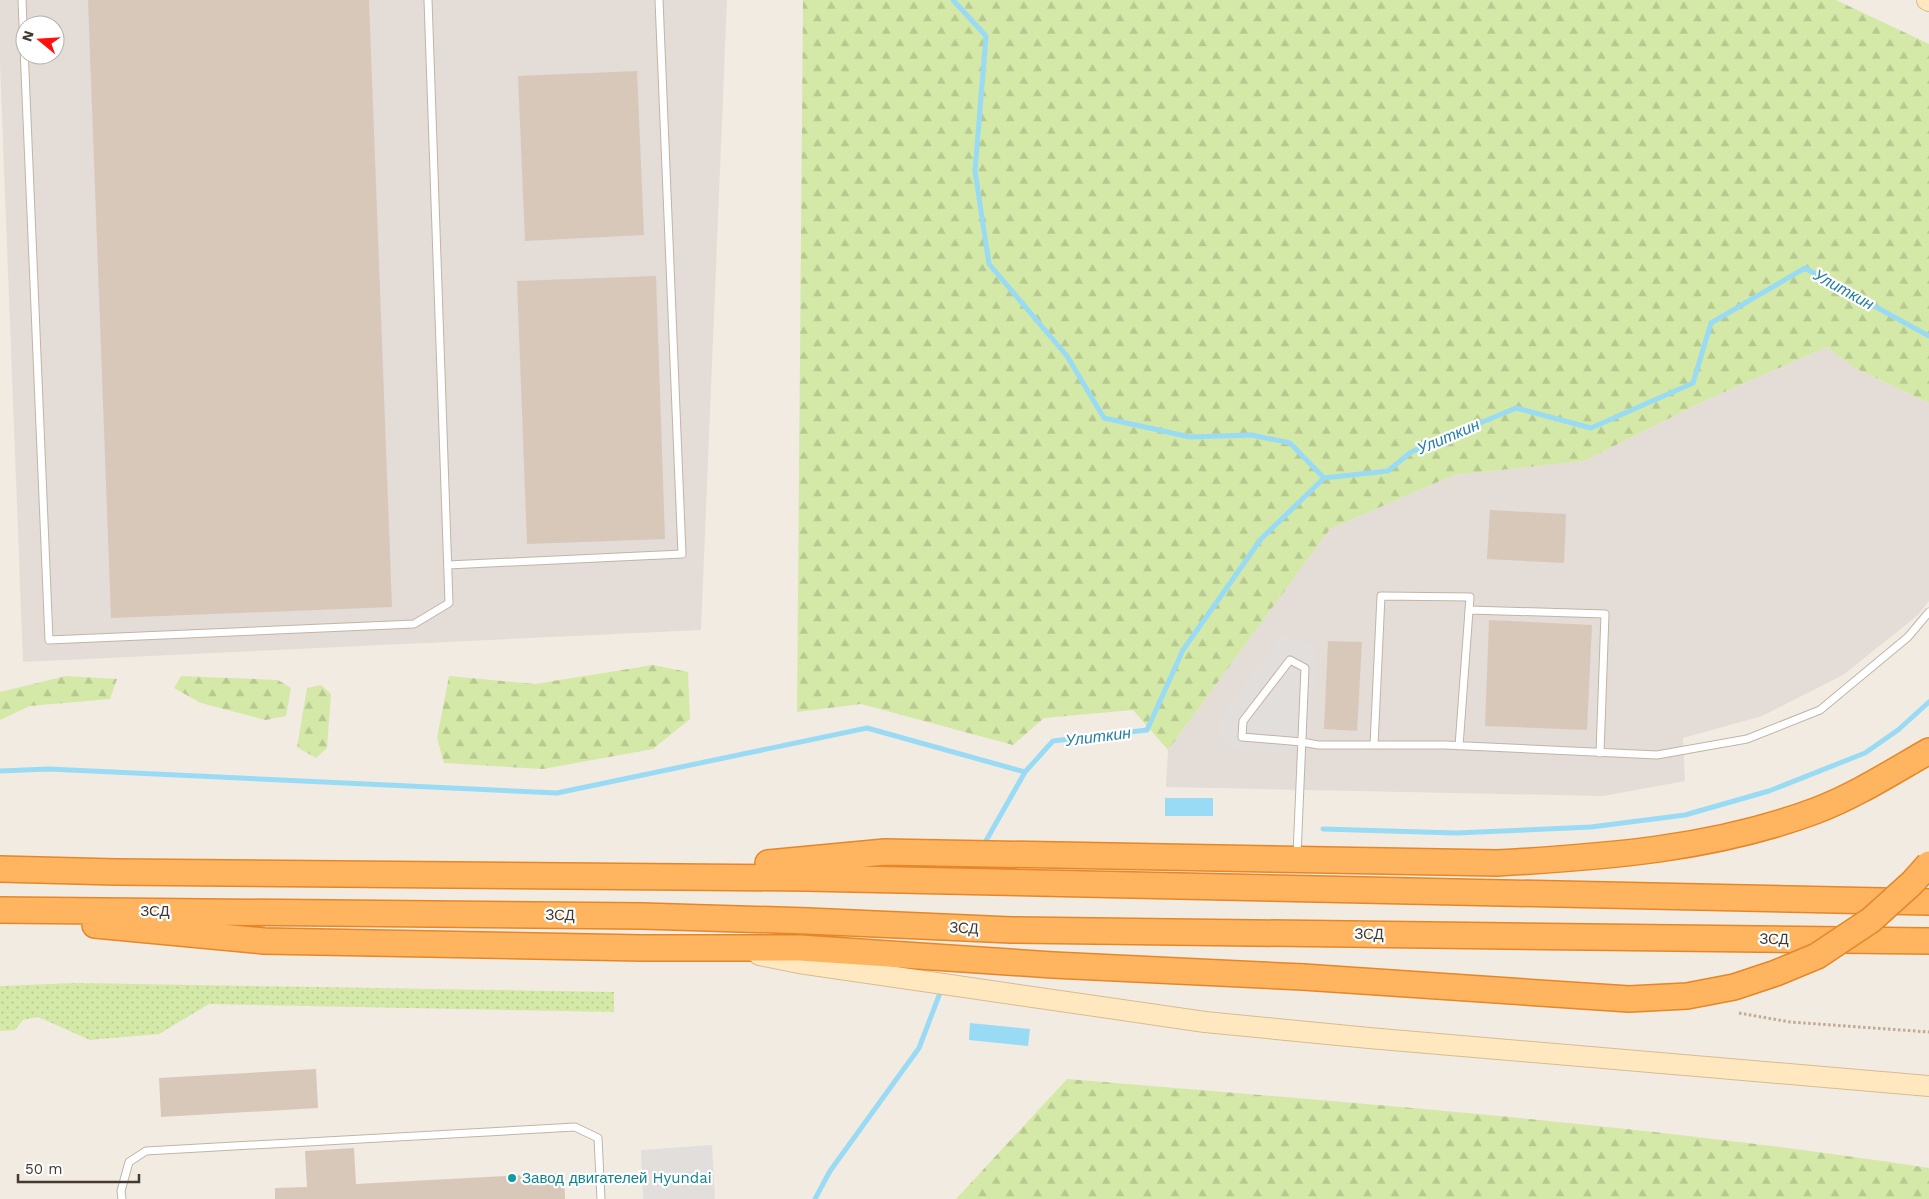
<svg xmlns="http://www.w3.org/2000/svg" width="1929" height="1199" viewBox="0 0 1929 1199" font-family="'Work Sans',sans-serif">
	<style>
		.industrial { fill: #e4dcd7; fill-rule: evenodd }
		.grass { fill: url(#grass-dots) }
		.forest { fill: url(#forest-firs) }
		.parking { fill: #e2dedb }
		.water { fill: #99dbf4 }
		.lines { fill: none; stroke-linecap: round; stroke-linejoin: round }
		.stream { stroke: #99dbf4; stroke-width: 5 }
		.building { fill: #d7c8ba }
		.service-casing { stroke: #c1b4a7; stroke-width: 9 }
		.secondary-casing { stroke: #d8bc90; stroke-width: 22 }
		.motorway-casing { stroke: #e58728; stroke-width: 28 }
		.path { stroke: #c0ab94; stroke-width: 3; stroke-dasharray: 2.5 2.5; stroke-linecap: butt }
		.service { stroke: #fff; stroke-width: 7 }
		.secondary { stroke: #ffe7bf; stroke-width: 20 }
		.motorway { stroke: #ffb560; stroke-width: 25 }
		.motorway-bridge-casing { stroke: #e58728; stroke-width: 28; stroke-linecap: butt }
		.motorway-bridge { stroke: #ffb560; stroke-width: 25 }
		.culture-dot { fill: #0f9aa8; stroke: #fff; stroke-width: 2 }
		.labels { text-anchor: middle; stroke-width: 4.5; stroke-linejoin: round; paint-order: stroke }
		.street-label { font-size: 15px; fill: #443a32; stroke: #fff }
		.culture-label { font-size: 15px; fill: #0d838f; stroke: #fff; text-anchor: start }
		.water-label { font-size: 16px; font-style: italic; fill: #257fa4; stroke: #fff }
	</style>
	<defs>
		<pattern id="grass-dots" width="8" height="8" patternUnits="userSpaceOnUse" patternTransform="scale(1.25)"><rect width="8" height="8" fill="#d4e9a7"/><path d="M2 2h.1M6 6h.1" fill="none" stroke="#b7c990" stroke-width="1.8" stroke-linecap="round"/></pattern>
		<pattern id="forest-firs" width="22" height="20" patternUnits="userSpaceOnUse" patternTransform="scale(1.25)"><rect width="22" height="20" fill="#d4e9a7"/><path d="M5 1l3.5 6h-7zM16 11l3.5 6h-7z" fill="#b7c990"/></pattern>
	</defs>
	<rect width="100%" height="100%" fill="#f2ebe2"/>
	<path class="industrial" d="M0,0H727L701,630L23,662L0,64ZM25,25H55V55H25Z
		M1827,347L1855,368L1929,403V601L1918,615L1843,675L1762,716L1683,738L1685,781L1603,796L1166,787L1168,750L1330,529L1454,475L1584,461L1706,400Z"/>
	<path class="grass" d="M75,983L614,992V1012L209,1004L159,1034L90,1040L38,1017L23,1020L15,1030L0,1031V986Z"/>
	<path class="forest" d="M803,0H1836L1929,44V403L1855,368L1827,347L1706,400L1584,461L1454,475L1330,529L1168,750L1133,710L1044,718L1013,745L861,704L797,712Z
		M653,665L688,672L690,719L653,749L543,769L444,763L437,738L449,676L535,684Z
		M66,676L117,679L110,699L30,706L0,720V692Z
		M181,676L278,680L291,688L286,716L265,720L201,703L174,688Z
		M321,685L331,694L327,748L316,758L297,747L307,688Z
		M1067,1079C1355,1103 1644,1124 1929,1168V1199H956Z"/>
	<path class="parking" d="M1282,635L1316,646L1310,729L1287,755L1243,752L1227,744L1218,731L1221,716Z
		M712,1145L715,1199H643L641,1150Z"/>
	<path class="water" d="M1165,798H1213V816H1165Z
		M970,1023L1030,1029L1028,1046L969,1040Z"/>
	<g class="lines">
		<path class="stream" d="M953,0L986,36L975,171L989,264L1067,356L1104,418L1190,437L1252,435L1290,443L1324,478
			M0,771L49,769L557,793L867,728L1025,772
			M1323,829L1456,833L1591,827L1685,815L1769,791L1865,753L1898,730L1929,702
			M983,846L1025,772L1053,741L1147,730L1183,650L1261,539L1324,478L1388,471L1411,452L1516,408L1591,428L1693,383L1711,323L1805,268L1929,336
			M815,1199L830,1171L919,1048L940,993"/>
	</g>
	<path class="building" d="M88,0H369L392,607L111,618Z
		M637,71L644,235L525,241L518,76Z
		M656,276L665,539L527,544L517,281Z
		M1490,510L1566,514L1564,563L1487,559Z
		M1489,620L1592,625L1587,730L1485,726Z
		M1328,641L1362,642L1357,731L1324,729Z
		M316,1069L318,1108L161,1117L159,1078Z
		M354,1148L356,1184L564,1173L565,1199H275V1188L307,1187L305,1151Z"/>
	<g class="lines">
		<g class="service-casing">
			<path id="service" d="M22,0L49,640L414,624L449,603L428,0
				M448,565L682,554L659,0
				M1469,610L1605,614L1600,753
				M1374,745L1381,596L1470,597L1459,746
				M1297,855L1305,668L1290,660L1243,721L1242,737L1302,742L1318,745H1445L1657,755L1747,739L1820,710L1908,637L1929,612
				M122,1199L121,1191L129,1162L146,1151L575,1127L598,1138L601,1199"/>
		</g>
		<g class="secondary-casing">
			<path id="secondary" d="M1927,0L1929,1
				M759,955L799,963L1205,1022L1369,1038L1929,1086"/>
		</g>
		<g class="motorway-casing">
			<path id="motorway" d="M768,863L885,852L1497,863C1605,857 1713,849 1815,811C1855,796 1892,772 1929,751
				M0,869L116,872L806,878L1929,902
				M0,910L642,916L808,921L1011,930L1929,941
				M95,925L264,941L642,948H800L1053,965L1303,977"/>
		</g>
		<path class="path" d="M1739,1013L1790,1022L1929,1032"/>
		<use href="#service" class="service"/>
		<use href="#secondary" class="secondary"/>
		<use href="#motorway" class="motorway"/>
		<g class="motorway-bridge-casing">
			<path id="motorway-bridge" d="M1303,977L1629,999L1687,996L1734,987L1776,973L1817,956L1871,920L1912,883L1929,864"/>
		</g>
		<use href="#motorway-bridge" class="motorway-bridge"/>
	</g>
	<circle class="culture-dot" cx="512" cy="1178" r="5"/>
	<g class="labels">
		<g class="street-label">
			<text x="155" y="916">ЗСД</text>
			<text transform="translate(560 915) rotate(1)" y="5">ЗСД</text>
			<text transform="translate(964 928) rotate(3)" y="5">ЗСД</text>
			<text transform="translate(1369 934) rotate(1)" y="5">ЗСД</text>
			<text transform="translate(1774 939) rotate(1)" y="5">ЗСД</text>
		</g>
		<g class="culture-label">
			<text x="522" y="1183">Завод двигателей Hyundai</text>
		</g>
		<g class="water-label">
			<text transform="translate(1844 289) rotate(29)" y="6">Улиткин</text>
			<text transform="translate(1448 436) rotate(-23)" y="6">Улиткин</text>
			<text transform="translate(1098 736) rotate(-7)" y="6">Улиткин</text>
		</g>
	</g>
	<g transform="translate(40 40) rotate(288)"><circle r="24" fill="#ffffff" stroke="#b4b0ad"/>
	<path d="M0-4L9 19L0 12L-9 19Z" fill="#ff100c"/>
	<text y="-8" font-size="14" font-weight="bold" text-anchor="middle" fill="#443a32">N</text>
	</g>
	<path d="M18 1174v8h121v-8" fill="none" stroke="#443a32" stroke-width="2.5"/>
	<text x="25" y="1174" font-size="15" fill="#443a32" stroke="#ffffff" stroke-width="4" paint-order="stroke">50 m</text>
</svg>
